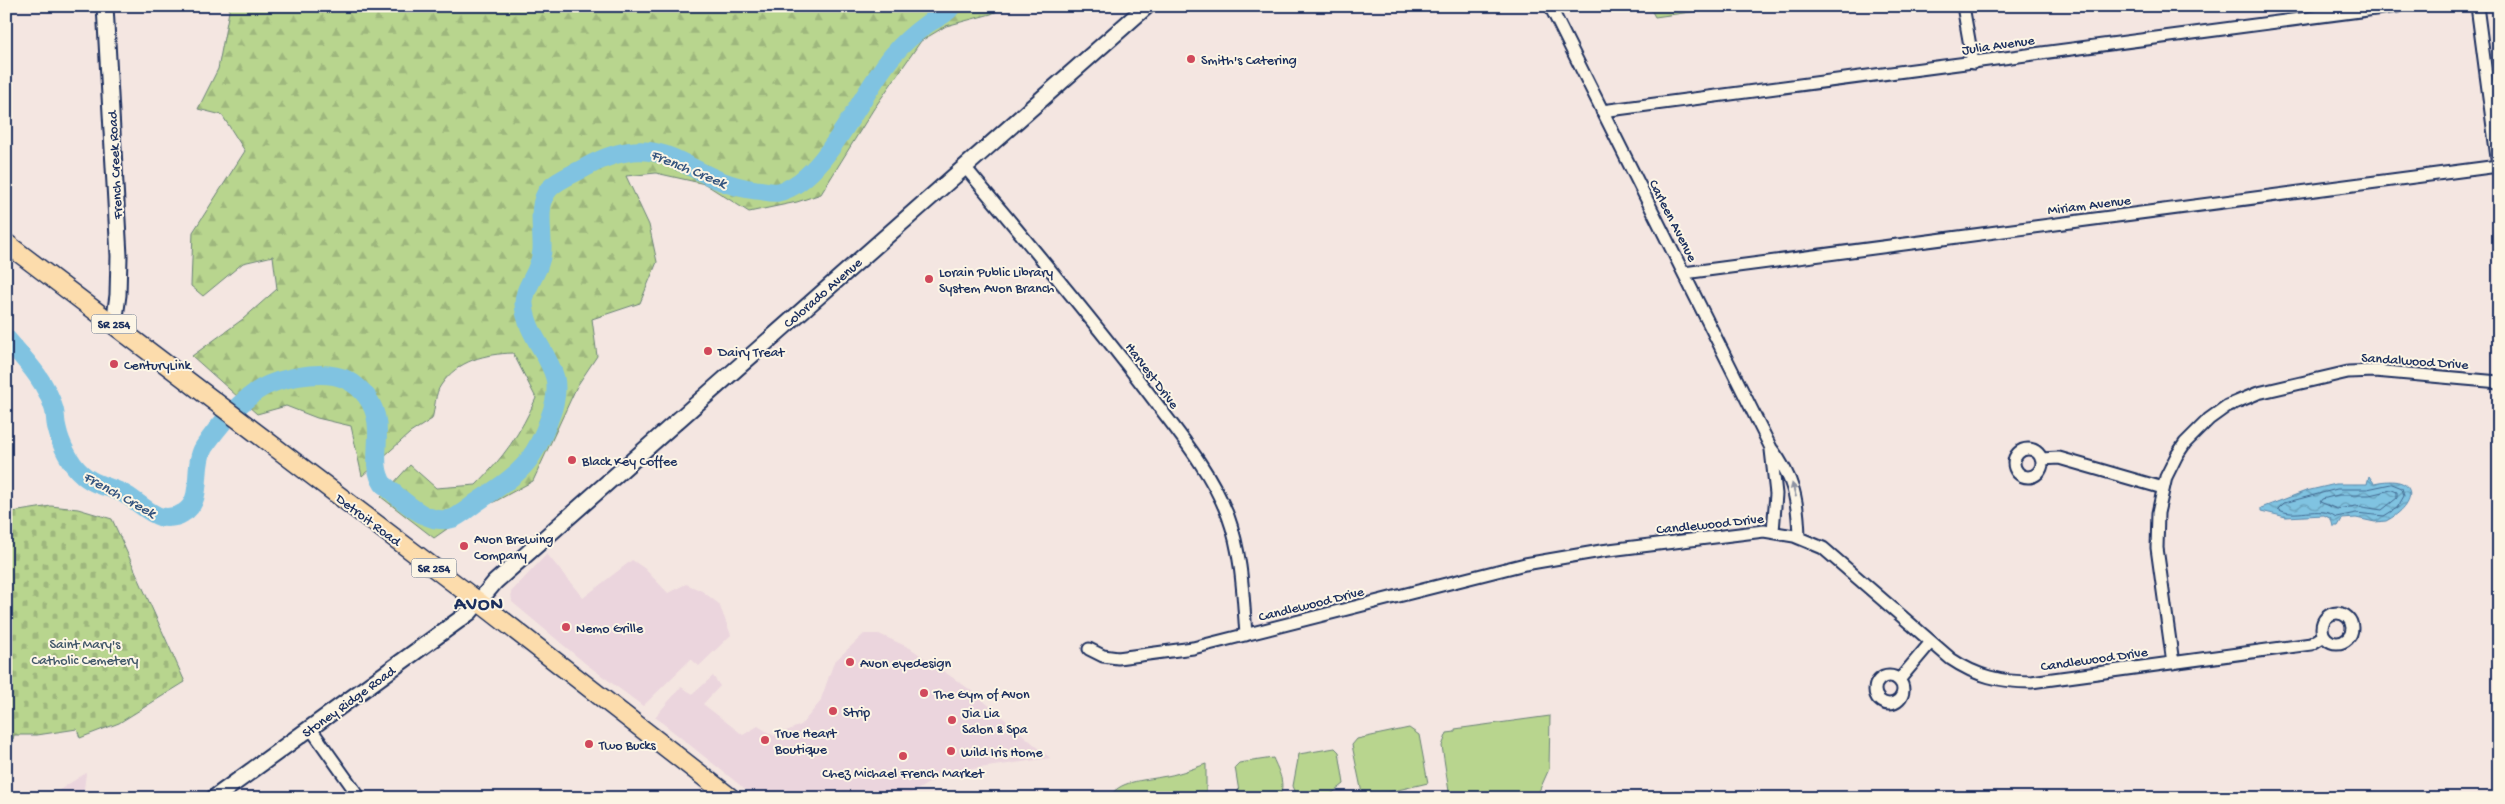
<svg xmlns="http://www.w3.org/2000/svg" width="2505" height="804" viewBox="0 0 2505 804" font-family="'Gochi Hand',sans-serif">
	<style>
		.built { fill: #ebd5dd }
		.green { fill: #b8d58e; stroke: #6a8276 }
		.forest { fill: url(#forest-firs); stroke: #6a8276 }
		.cemetery { fill: url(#cemetery-stones); stroke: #6a8276 }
		.park { fill: url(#park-crowns); stroke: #6a8276 }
		.water { fill: url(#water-waves); stroke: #5888ad }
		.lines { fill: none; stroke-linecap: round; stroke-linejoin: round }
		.shore { stroke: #436a92; stroke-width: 1 }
		.river { stroke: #80c3e1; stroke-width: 19 }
		.street-casing { stroke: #1b2f5e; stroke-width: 15 }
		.secondary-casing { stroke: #1b2f5e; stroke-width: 19 }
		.primary-casing { stroke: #1b2f5e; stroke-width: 21 }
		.street { stroke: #fcf5e5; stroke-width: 11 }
		.secondary { stroke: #fcf5e5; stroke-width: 15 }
		.primary { stroke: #fcdcac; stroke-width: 18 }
		.oneway { fill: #8c92a2 }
		.poi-dot { fill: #d1495b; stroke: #fcf5e5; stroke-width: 2 }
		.labels { text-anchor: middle; stroke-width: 4; stroke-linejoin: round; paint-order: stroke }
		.shield { fill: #fcf5e5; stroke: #5e6a86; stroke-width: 1 }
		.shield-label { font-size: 12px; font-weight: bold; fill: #1b2f5e }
		.street-label { font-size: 14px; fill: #1b2f5e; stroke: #fcf5e5 }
		.poi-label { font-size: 14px; fill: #1b2f5e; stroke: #fcf5e5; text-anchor: start }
		.park-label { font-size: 14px; fill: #42586a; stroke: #fcf5e5 }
		.water-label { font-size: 15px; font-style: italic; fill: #34547f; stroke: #fcf5e5 }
		.district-label { font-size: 19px; font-weight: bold; letter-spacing: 1px; fill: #1b2f5e; stroke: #fcf5e5 }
	</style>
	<defs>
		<pattern id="forest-firs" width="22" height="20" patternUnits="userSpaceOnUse" patternTransform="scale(1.25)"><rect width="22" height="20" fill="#b8d58e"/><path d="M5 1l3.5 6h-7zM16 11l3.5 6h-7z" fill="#9eb77d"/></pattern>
		<pattern id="cemetery-stones" width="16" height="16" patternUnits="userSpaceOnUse" patternTransform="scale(1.25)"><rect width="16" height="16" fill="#b8d58e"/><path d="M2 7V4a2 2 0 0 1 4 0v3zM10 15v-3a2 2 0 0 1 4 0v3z" fill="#9eb77d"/></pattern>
		<pattern id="park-crowns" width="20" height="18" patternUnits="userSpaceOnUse" patternTransform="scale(1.25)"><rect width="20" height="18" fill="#b8d58e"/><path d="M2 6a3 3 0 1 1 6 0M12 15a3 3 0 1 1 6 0" fill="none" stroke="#9eb77d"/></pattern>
		<pattern id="water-waves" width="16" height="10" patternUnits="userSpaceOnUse" patternTransform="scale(1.25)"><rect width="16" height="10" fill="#80c3e1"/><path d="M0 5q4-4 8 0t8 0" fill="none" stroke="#689fba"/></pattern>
	</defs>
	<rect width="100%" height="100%" fill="#f4e6e1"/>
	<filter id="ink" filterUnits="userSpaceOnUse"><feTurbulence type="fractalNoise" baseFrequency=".02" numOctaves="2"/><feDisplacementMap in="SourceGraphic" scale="10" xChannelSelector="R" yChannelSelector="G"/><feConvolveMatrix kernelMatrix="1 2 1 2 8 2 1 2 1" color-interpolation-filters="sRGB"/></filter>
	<g filter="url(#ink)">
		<path class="built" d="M547,554L583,598L632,560L644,568L668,593L686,584L702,591L719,604L731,635L699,666L691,659L643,706L586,664L512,602L511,592Z
			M864,634H879L910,648L972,691L1050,758L965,770L941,776L903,798H756L655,717L681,687L693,694L713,676L720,686L703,704L743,735L758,726L774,736L801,725L820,702L834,662Z
			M86,773L83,798H49L67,785Z"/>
		<path class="green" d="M1550,716L1549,769L1536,798H1450L1442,746L1447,733L1455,732V729Z
			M1409,728L1419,735L1428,783L1363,798L1352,745L1357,739Z
			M1335,748L1339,752L1344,784L1326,798H1298L1293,786L1299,754Z
			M1273,758C1279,772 1286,783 1279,798H1240L1235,767L1239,763Z
			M1206,764V798H1109C1119,780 1143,781 1161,777C1176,775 1192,769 1206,764Z"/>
		<path class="forest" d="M230,6H1007L991,14L946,26L921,41L873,110L821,194L797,202L749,212L705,184L656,173L626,176L649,225L657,262L640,303L592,319L597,356L577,386L533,481L496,501L474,510L434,538L381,497L410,465L436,488L476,485C503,458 521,433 536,398L513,353C485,354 458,360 441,385C435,393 435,409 432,419L410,433L362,476L351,426L317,418L286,406L257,414L192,356L243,319L277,289L273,256L243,263L203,296L191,286L193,232L245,151L222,115L198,109L218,69Z"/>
		<path class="cemetery" d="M51,506L78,509L112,519L185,682L119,723L80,738L77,729L37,735H14L13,739L6,740V513Z"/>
		<path class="park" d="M1649,6H1733L1655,17Z"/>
		<path class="water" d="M2369,476L2374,483C2420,473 2419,504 2386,521L2375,522L2356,518L2342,519L2338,526H2333L2331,519L2324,515L2286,517L2261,511V508L2306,491L2336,484H2367Z"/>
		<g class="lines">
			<path class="shore" d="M2392,484L2402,488L2404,496L2397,508L2384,516L2356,513L2336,517C2319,504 2294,520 2278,509L2284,503L2337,489H2367Z
				M2392,490L2397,492V498L2382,510L2356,506L2337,509L2320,502L2322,499L2338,495H2369Z"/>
			<path class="river" d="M6,338C25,360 46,381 54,409C56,415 55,422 57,428C60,443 70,464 82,474C94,486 113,487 126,495C137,501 149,514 161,517C169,518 177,517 183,513C205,501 192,466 204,447C217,428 235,407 253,394C272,378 324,368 347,380C354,383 363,391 367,397C389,428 367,459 383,484C403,500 427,527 454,518C463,513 471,506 480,500C519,474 534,463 550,417C555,404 558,392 555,378C548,352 526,333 524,304C523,287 541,272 542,250C543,232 536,204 549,189C558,179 576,173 588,166C667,124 684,181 756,190C762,190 771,193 778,192C825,183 863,88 894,54C903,43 916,32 927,24C936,18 946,15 952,6"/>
			<g class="street-casing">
				<path id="street" d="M1550,6L1771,448C1794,478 1798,500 1799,537
					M1963,6L1973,63
					M2477,6L2499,173
					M1602,111L2398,6
					M965,167C1028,243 1093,319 1153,399C1181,436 1211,472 1228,516C1242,554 1243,595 1246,635
					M1684,273L2498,166
					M2014 463a14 14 0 1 1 28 0a14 14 0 1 1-28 0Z
					M1771,450L1776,494L1773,531
					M2041,459L2059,458L2163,488
					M2322 628a15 15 0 1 1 30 0a15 15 0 1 1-30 0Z
					M1089,649L1103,656L1118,658L1193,648L1525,564L1601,551L1764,531L1794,536L1823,548L1951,659C1976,676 2001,682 2031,682L2311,644L2324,636
					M2173,663L2157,548L2158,513L2166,477L2177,455L2185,443L2209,419L2227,406L2258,393L2348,372L2375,371L2499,382
					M1875 690a14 14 0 1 1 28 0a14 14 0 1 1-28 0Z
					M1899,680L1931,642
					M311,729L360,798"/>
			</g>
			<g class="secondary-casing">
				<path id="secondary" d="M105,6L119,256L118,295L114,324
					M214,798L470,612L495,582L1147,6"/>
			</g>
			<g class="primary-casing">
				<path id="primary" d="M6,243L479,602L731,798"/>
			</g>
			<use href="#street" class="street"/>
			<use href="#secondary" class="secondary"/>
			<use href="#primary" class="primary"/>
		</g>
		<defs><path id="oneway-solid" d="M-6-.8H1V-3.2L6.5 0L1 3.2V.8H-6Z" transform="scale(1.25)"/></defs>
		<use class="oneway" href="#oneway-solid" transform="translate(1794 490) rotate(-106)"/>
	</g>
	<g class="poi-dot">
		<circle cx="1191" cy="59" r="5"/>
		<circle cx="929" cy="279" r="5"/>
		<circle cx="708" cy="351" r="5"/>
		<circle cx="114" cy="364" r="5"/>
		<circle cx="572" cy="460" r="5"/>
		<circle cx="464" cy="546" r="5"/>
		<circle cx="566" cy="627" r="5"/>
		<circle cx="850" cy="662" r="5"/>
		<circle cx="924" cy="693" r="5"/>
		<circle cx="833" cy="711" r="5"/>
		<circle cx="952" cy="720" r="5"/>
		<circle cx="765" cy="740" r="5"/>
		<circle cx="589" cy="744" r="5"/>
		<circle cx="951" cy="751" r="5"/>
		<circle cx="903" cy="756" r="5"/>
	</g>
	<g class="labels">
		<g class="shield">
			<rect x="91.5" y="314.5" width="45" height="19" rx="4"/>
			<rect x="411.5" y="558.5" width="45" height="19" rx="4"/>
		</g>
		<g class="shield-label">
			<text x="114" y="328">SR 254</text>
			<text x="434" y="572">SR 254</text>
		</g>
		<g class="street-label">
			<text transform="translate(1998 44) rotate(-8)" y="5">Julia Avenue</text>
			<text transform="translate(114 165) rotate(-93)" y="5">French Creek Road</text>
			<text transform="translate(2089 204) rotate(-7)" y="5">Miriam Avenue</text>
			<text transform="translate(1674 220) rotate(63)" y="5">Carleen Avenue</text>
			<text transform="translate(822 292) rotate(-41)" y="5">Colorado Avenue</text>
			<text transform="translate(2415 360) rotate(4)" y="5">Sandalwood Drive</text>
			<text transform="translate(1153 375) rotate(53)" y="5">Harvest Drive</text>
			<text transform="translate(369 519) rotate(37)" y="5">Detroit Road</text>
			<text transform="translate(1710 523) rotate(-6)" y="5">Candlewood Drive</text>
			<text transform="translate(1311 603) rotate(-14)" y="5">Candlewood Drive</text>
			<text transform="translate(2094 658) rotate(-8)" y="5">Candlewood Drive</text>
			<text transform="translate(348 701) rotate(-36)" y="5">Stoney Ridge Road</text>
		</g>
		<g class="poi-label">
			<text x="1201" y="64">Smith's Catering</text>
			<text x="939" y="276">Lorain Public Library<tspan x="939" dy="16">System Avon Branch</tspan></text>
			<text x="718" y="356">Dairy Treat</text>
			<text x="124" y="369">CenturyLink</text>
			<text x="582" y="465">Black Key Coffee</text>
			<text x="474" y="543">Avon Brewing<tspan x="474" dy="16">Company</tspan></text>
			<text x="576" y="632">Nemo Grille</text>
			<text x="860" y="667">Avon eyedesign</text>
			<text x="934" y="698">The Gym of Avon</text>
			<text x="843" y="716">Strip</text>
			<text x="962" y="717">Jia Lia<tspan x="962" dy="16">Salon &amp; Spa</tspan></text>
			<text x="775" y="737">True Heart<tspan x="775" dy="16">Boutique</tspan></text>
			<text x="599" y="749">Two Bucks</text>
			<text x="961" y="756">Wild Iris Home</text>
			<text x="903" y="777" text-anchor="middle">Chez Michael French Market</text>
		</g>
		<g class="park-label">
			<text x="85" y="648">Saint Mary's<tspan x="85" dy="16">Catholic Cemetery</tspan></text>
		</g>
		<g class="water-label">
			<text transform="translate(689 168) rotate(22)" y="5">French Creek</text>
			<text transform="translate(120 494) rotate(29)" y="5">French Creek</text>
		</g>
		<g class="district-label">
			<text x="479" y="609">AVON</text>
		</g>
	</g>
	<rect width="2505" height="804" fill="none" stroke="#fcf5e5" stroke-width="25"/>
	<rect x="12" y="12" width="2480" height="779" fill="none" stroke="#1b2f5e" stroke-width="2" filter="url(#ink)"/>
</svg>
